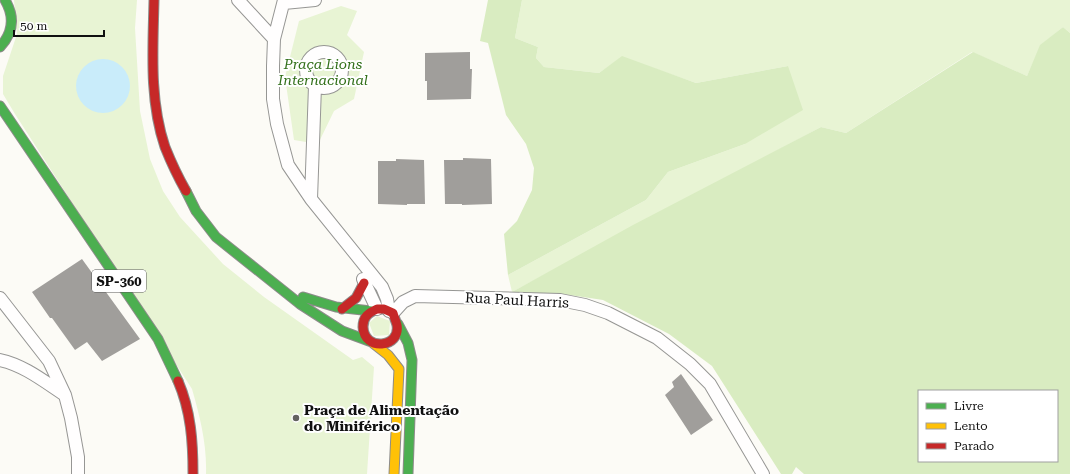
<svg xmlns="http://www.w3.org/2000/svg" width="1070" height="474" viewBox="0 0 1070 474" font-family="'Roboto Serif',serif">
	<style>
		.green { fill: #e8f4d4 }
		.forest { fill: #d9ecc1; fill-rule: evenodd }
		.water { fill: #c9ecfa }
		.building { fill: #a09e9b }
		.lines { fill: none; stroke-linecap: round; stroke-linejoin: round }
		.street-casing { stroke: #969694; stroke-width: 14 }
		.fast-casing { stroke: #8d8c8a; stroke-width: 11 }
		.slow-casing { stroke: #8d8c8a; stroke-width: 11 }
		.jam-casing { stroke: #8d8c8a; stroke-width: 11 }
		.street { stroke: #fffefe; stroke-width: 12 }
		.fast { stroke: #4caf50; stroke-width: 9 }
		.slow { stroke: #ffc107; stroke-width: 9 }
		.jam { stroke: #c62828; stroke-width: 9 }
		.poi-dot { fill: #636260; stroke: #fff; stroke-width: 1.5 }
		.labels { text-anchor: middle; stroke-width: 4; stroke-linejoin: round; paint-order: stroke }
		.shield { fill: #fff; stroke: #585858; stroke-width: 1 }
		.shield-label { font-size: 13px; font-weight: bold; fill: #101010 }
		.park-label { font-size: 14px; font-style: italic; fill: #316f19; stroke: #fff }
		.street-label { font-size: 14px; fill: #101010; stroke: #fff }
		.poi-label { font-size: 14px; font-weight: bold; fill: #101010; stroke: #fff; text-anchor: start }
	</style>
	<rect width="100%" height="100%" fill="#fcfbf6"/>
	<path class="green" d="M14,0H137L135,28L140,111L150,159L163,191L180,217L223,264L264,297L353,360L362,357L374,367L367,474H206C207,444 200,417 192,389L15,114L3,94V76L17,34Z
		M522,0H1070V33L1063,27L1041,45L1027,76L972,52L846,133L821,127L512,292L508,275L646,200L668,172L745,144L788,66L696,83L622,57L599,73L544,67L536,58L538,47L515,38Z
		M341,6L357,11L347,35L364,52L354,99L334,111L318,144L294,140L285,77L299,21Z
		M377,316L390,321L389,335L374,336L369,323Z"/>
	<path class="forest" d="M488,0H522L515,38L538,47L536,58L544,67L599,73L622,56L696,83L788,66L803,110L745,144L668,172L646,200L508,275L504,234L517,221L532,190L534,168L526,144L506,115L488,43L480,41Z
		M1063,27L1070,33V474H804L796,467L792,474H781L712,366L669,334L603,300L563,294L512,292L633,225L821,127L846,133L973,52L1027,76L1040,45ZM919,391H1057V461H919Z"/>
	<path class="water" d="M76 86a27 27 0 1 1 54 0a27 27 0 1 1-54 0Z"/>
	<path class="building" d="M470,52V69H472L471,99L427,100V81H425V53Z
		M463,158L491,159L492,204L462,205V204H445L444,160H463Z
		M396,159L424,160L425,204H407V205L378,204V161H396Z
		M82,259L140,339L102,361L87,342L75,350L52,318H50L32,292Z
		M681,374L713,420L691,435L665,395L674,387L672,382Z"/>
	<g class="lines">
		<g class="street-casing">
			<path id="street" d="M238,0L274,39
				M284,0L274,39L273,66V99L277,124L288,165L311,199L382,287L387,299L389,311
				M284,3L315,0
				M306 70a18 18 0 1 1 36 0a18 18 0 1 1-36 0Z
				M311,199L315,86
				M363,279L377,309
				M0,298L49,361L65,395L71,418L78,457V474
				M393,313L403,302L415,296L560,300L585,305L608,313L657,338L690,364L710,384L763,474
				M0,360C24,365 45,382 65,395"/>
		</g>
		<g class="fast-casing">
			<path id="fast" d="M0,47C13,33 15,17 5,0
				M0,106L158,339L178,381
				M186,191L196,211L216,237L300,304L342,331L369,341
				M303,297L336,307L371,311
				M398,324L408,343L412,360L408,474"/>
		</g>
		<g class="slow-casing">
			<path id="slow" d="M374,344L388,355L399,369L394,474"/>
		</g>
		<g class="jam-casing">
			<path id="jam" d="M154,0C153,48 149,100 165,147C171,162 178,177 186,191
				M342,309L356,298L364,283
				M377,309H384L393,313C394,317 396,321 397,325C401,348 364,352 363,327C363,317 368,313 377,309Z
				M178,381C191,411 193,442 193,474"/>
		</g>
		<use href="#street" class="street"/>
		<use href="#fast" class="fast"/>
		<use href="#slow" class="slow"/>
		<use href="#jam" class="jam"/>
	</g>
	<circle class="poi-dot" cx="296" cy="418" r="4"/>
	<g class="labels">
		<rect class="shield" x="92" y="270" width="54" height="22" rx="3"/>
		<g class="shield-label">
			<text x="119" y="286">SP-360</text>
		</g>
		<g class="park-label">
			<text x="323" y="69">Praça Lions<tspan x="323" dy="16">Internacional</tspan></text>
		</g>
		<g class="street-label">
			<text transform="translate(517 300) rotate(3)" y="5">Rua Paul Harris</text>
		</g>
		<g class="poi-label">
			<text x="304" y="415">Praça de Alimentação<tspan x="304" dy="16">do Miniférico</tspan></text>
		</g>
	</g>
	<rect x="918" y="390" width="140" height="72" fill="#ffffff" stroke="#9f9f9f"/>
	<rect x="926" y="403" width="20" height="6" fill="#4caf50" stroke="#9f9f9f"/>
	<text x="954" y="410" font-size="12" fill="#101010">Livre</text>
	<rect x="926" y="423" width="20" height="6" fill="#ffc107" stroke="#9f9f9f"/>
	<text x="954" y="430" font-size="12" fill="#101010">Lento</text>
	<rect x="926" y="443" width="20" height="6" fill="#c62828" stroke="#9f9f9f"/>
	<text x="954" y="450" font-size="12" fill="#101010">Parado</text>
	<path d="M14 30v6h90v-6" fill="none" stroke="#101010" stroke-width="2"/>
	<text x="20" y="30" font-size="12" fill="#101010" stroke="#ffffff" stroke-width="3" paint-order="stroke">50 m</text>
</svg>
